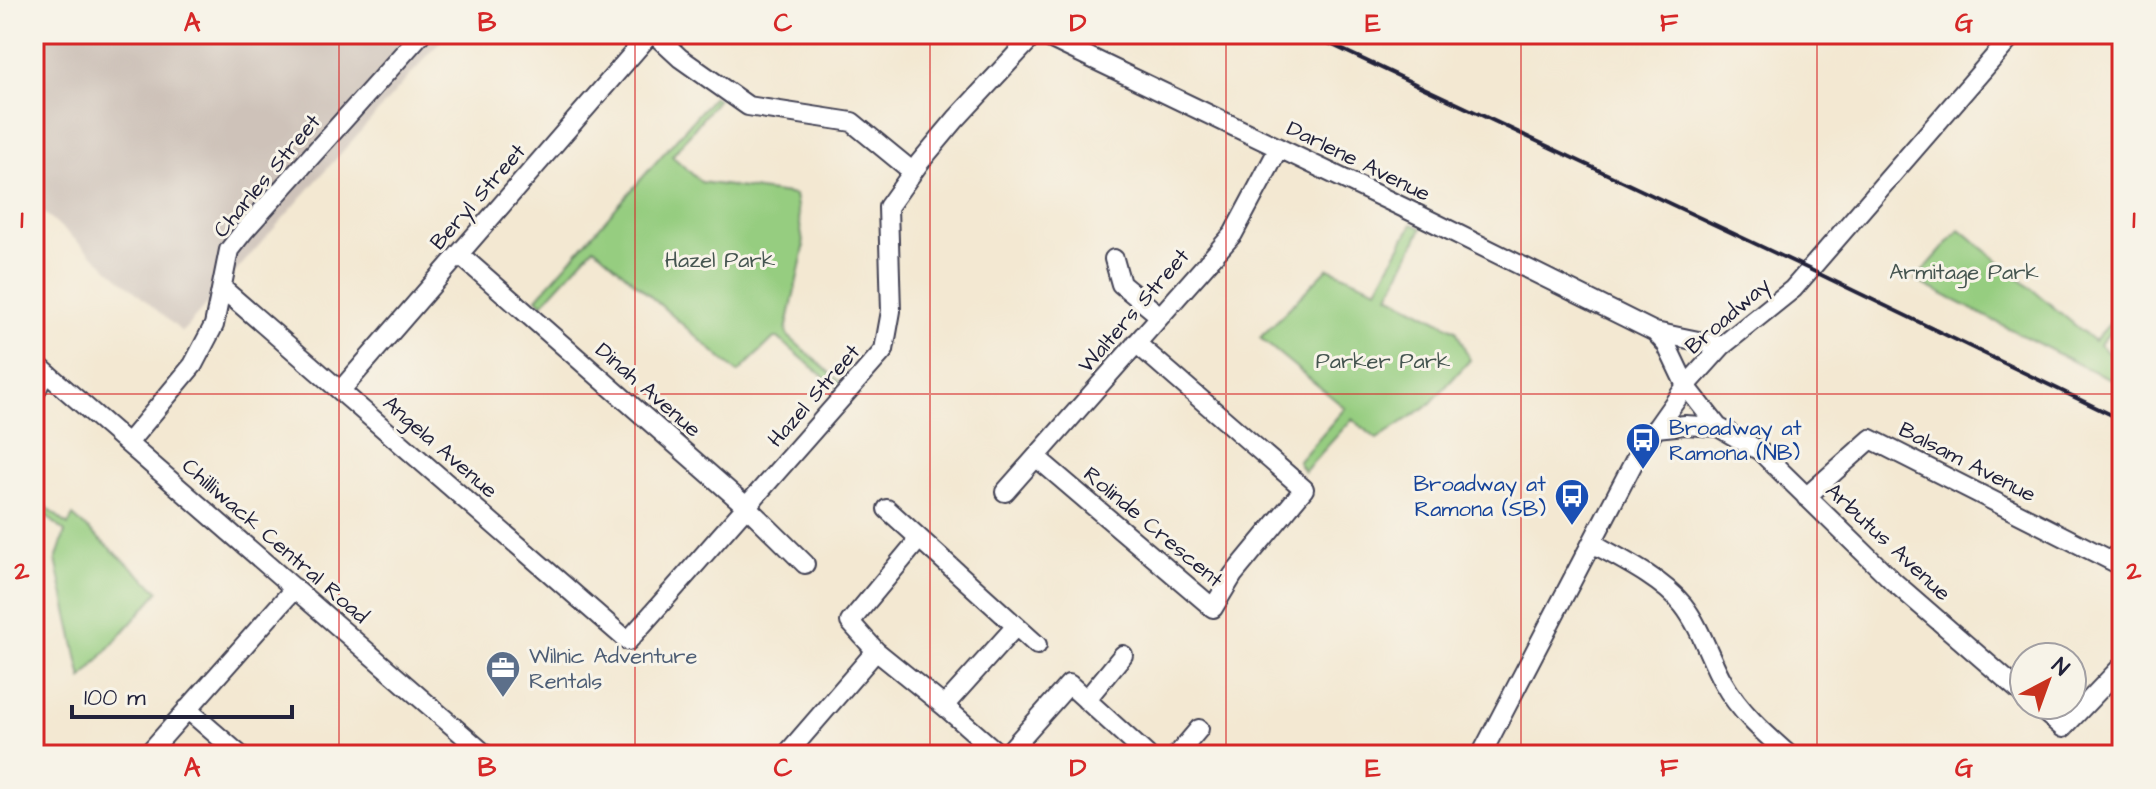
<svg xmlns="http://www.w3.org/2000/svg" width="2156" height="789" viewBox="0 0 2156 789" font-family="'Architects Daughter',sans-serif">
	<style>
		.industrial { fill: #cec2b9 }
		.green { fill: #96cd80; stroke: #5c785e; stroke-width: 2 }
		.lines { fill: none; stroke-linecap: round; stroke-linejoin: round }
		.minor-casing { stroke: #414052; stroke-width: 22 }
		.minor { stroke: #fff; stroke-width: 18 }
		.rail { stroke: #22223b; stroke-width: 4 }
		.grid { fill: none; stroke: #d62828; stroke-width: 2; stroke-opacity: 0.55 }
		.labels { text-anchor: middle; stroke-width: 6; stroke-linejoin: round; paint-order: stroke }
		.street-label { font-size: 22px; fill: #22223b; stroke: #f7f3e8 }
		.park-label { font-size: 22px; fill: #455550; stroke: #f7f3e8 }
		.transit-label { font-size: 22px; fill: #164399; stroke: #f7f3e8; text-anchor: start }
		.service-label { font-size: 22px; fill: #4e5e75; stroke: #f7f3e8; text-anchor: start }
		.neatline { fill: none; stroke: #d62828; stroke-width: 3 }
		.grid-label { font-size: 26px; text-anchor: middle; font-weight: bold; fill: #d62828 }
	</style>
	<rect width="100%" height="100%" fill="#f7f3e8"/>
	<filter id="ink" filterUnits="userSpaceOnUse"><feTurbulence type="fractalNoise" baseFrequency=".0125" numOctaves="2"/><feDisplacementMap in="SourceGraphic" scale="16" xChannelSelector="R" yChannelSelector="G"/><feConvolveMatrix kernelMatrix="1 2 1 2 8 2 1 2 1" color-interpolation-filters="sRGB"/></filter>
	<filter id="wash" filterUnits="userSpaceOnUse"><feTurbulence type="fractalNoise" baseFrequency=".006" numOctaves="4" result="noise"/><feDisplacementMap in="SourceGraphic" scale="32" xChannelSelector="R" yChannelSelector="G"/><feGaussianBlur stdDeviation="1.8" result="paint"/><feColorMatrix in="noise" values="0 0 0 0 0 0 0 0 0 0 0 0 0 0 0 0 0 1.4 0 .05"/><feComposite in="paint" operator="in"/></filter>
	<g filter="url(#wash)">
		<rect width="100%" height="100%" fill="#f3e8d2"/>
		<path class="industrial" d="M34,34H447L182,332L34,204Z"/>
		<path class="green" d="M713,97L718,99L672,156L701,182L795,195L804,248L786,331L788,336L840,382L836,387L778,338H774L738,373L594,247L542,304L537,298Z
			M1412,224L1422,228L1389,295L1456,330L1470,360L1430,404L1377,439L1352,419L1304,472L1298,462L1345,408L1260,338L1328,268L1377,289Z
			M1960,229L2094,341L2122,310V319L2099,345L2122,365V384L2082,366L1915,280Z
			M34,497L68,525L73,516L159,591L82,679L56,560L65,532L34,505Z"/>
	</g>
	<g filter="url(#ink)">
		<g class="lines">
			<g class="minor-casing">
				<path id="minor" d="M654,34L680,58L748,106L852,122L913,172
					M1041,34L1421,216L1655,332L1722,346
					M459,254L747,507L805,564
					M1114,259L1121,284L1160,316
					M222,288L628,641L884,350L891,311L888,207L920,162L956,119L1035,34
					M1655,332L1666,344L1686,386L1718,427L1760,451L1894,582L2024,695
					M34,362L486,755
					M341,390L650,34
					M34,395L45,372
					M1656,428L1685,425L1718,427
					M128,443L193,365L214,325L229,250L244,231L421,34
					M1036,457L1213,608L1233,575L1304,489L1136,343
					M1005,492L1233,234L1279,148
					M1806,497L1871,439L2122,566
					M887,509L1037,645
					M919,539L850,622L876,651L944,706L1000,755
					M1592,543C1621,559 1662,579 1683,605C1701,628 1709,657 1723,682C1739,711 1764,733 1789,755
					M1086,700L1123,655
					M2036,705L2063,728L2122,666
					M944,706L1016,626
					M187,709L240,755
					M147,755L295,588
					M786,755L876,651
					M1006,755L1069,684L1147,755
					M1177,755L1199,729
					M1481,755L1638,454L1686,386L1722,346L1793,289L2014,34"/>
			</g>
			<use href="#minor" class="minor"/>
			<path class="rail" d="M1309,34L1811,270L2122,420"/>
		</g>
	</g>
	<path class="grid" d="M339,34V755M635,34V755M930,34V755M1226,34V755M1521,34V755M1817,34V755M34,394H2122"/>
	<defs>
		<g id="bus-pin" transform="scale(1.8)"><path d="M0 17L-7.5 6A9.5 9.5 0 1 1 7.5 6Z" fill="#1a4fb4" stroke="#f7f3e8"/><path d="M-5-6H5V4H4V6H2V4H-2V6H-4V4H-5ZM-3.5-4V0h7V-4ZM-3.5 1.2v1.5H-2V1.2ZM2 1.2v1.5H3.5V1.2Z" fill="#fff"/></g>
		<g id="office-pin" transform="scale(1.8)"><path d="M0 17L-7.5 6A9.5 9.5 0 1 1 7.5 6Z" fill="#5c6f8a" stroke="#f7f3e8"/><path d="M-6-3h4V-5.5h4V-3h4V5H-6ZM-1-4.5V-3h2v-1.5ZM-6 0V1H6V0Z" fill="#fff"/></g>
	</defs>
	<g fill-rule="evenodd">
		<use href="#bus-pin" x="1643" y="440"/>
		<use href="#bus-pin" x="1572" y="496"/>
		<use href="#office-pin" x="503" y="668"/>
	</g>
	<g class="labels">
		<g class="street-label">
			<text transform="translate(1359 160) rotate(26)" y="8">Darlene Avenue</text>
			<text transform="translate(266 175) rotate(-50)" y="8">Charles Street</text>
			<text transform="translate(477 196) rotate(-49)" y="8">Beryl Street</text>
			<text transform="translate(1133 310) rotate(-49)" y="8">Walters Street</text>
			<text transform="translate(1727 315) rotate(-41)" y="8">Broadway</text>
			<text transform="translate(649 389) rotate(41)" y="8">Dinah Avenue</text>
			<text transform="translate(813 395) rotate(-49)" y="8">Hazel Street</text>
			<text transform="translate(441 446) rotate(41)" y="8">Angela Avenue</text>
			<text transform="translate(1968 461) rotate(27)" y="8">Balsam Avenue</text>
			<text transform="translate(1154 526) rotate(40)" y="8">Rolinde Crescent</text>
			<text transform="translate(276 540) rotate(41)" y="8">Chilliwack Central Road</text>
			<text transform="translate(1889 541) rotate(43)" y="8">Arbutus Avenue</text>
		</g>
		<g class="park-label">
			<text x="720" y="267">Hazel Park</text>
			<text x="1964" y="279">Armitage Park</text>
			<text x="1383" y="368">Parker Park</text>
		</g>
		<g class="transit-label">
			<text x="1669" y="435">Broadway at<tspan x="1669" dy="25">Ramona (NB)</tspan></text>
			<text x="1546" y="491" text-anchor="end">Broadway at<tspan x="1546" dy="25">Ramona (SB)</tspan></text>
		</g>
		<g class="service-label">
			<text x="529" y="663">Wilnic Adventure<tspan x="529" dy="25">Rentals</tspan></text>
		</g>
	</g>
	<rect width="2156" height="789" fill="none" stroke="#f7f3e8" stroke-width="88"/>
	<g transform="translate(2048 681) rotate(41)"><circle r="38" fill="#f7f3e8" stroke="#a29fa3" stroke-width="2"/>
	<path d="M0-6L14 30L0 20L-14 30Z" fill="#c8321e"/>
	<text y="-12" font-size="22" font-weight="bold" text-anchor="middle" fill="#22223b">N</text>
	</g>
	<path d="M72 705v12h220v-12" fill="none" stroke="#22223b" stroke-width="4"/>
	<text x="84" y="705" font-size="24" fill="#22223b" stroke="#f7f3e8" stroke-width="6" paint-order="stroke">100 m</text>
	<rect x="44" y="44" width="2068" height="701" class="neatline"/>
	<g class="grid-label">
		<text x="192" y="31">A</text>
		<text x="487" y="31">B</text>
		<text x="783" y="31">C</text>
		<text x="1078" y="31">D</text>
		<text x="1373" y="31">E</text>
		<text x="1669" y="31">F</text>
		<text x="1964" y="31">G</text>
		<text x="22" y="228">1</text>
		<text x="2134" y="228">1</text>
		<text x="22" y="579">2</text>
		<text x="2134" y="579">2</text>
		<text x="192" y="776">A</text>
		<text x="487" y="776">B</text>
		<text x="783" y="776">C</text>
		<text x="1078" y="776">D</text>
		<text x="1373" y="776">E</text>
		<text x="1669" y="776">F</text>
		<text x="1964" y="776">G</text>
	</g>
</svg>
